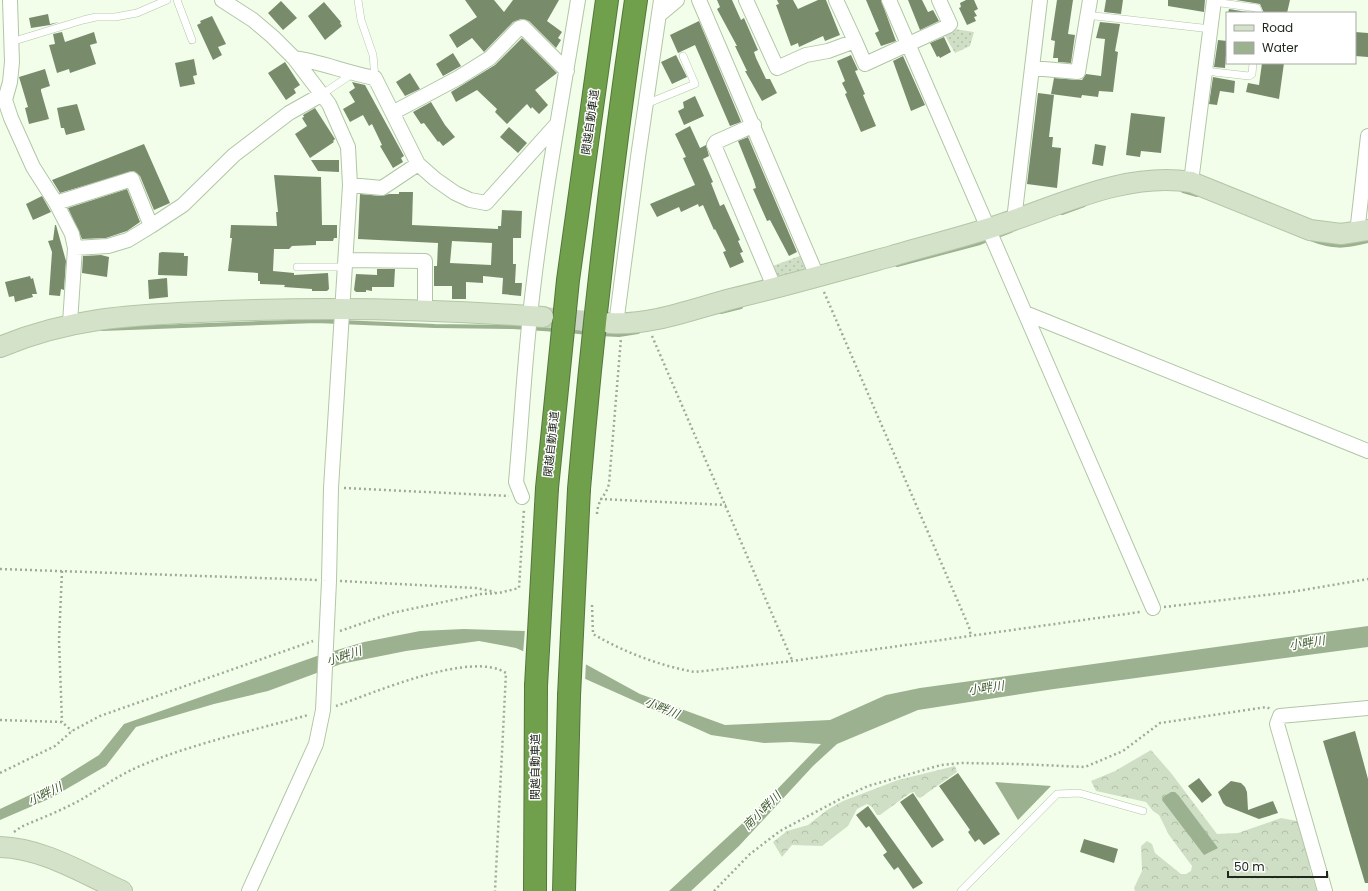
<svg xmlns="http://www.w3.org/2000/svg" width="1368" height="891" viewBox="0 0 1368 891" font-family="Poppins,'Noto Sans JP',sans-serif">
	<style>
		.grass { fill: url(#grass-dots) }
		.forest { fill: url(#forest-crowns) }
		.water { fill: #9cb18f }
		.pier { fill: #f2feea }
		.lines { fill: none; stroke-linecap: round; stroke-linejoin: round }
		.stream { stroke: #9cb18f; stroke-width: 4 }
		.building { fill: #788c6c; fill-rule: evenodd }
		.secondary-tunnel { stroke: #c8d3c1; stroke-width: 20; stroke-dasharray: 20 10; stroke-linecap: butt }
		.lane-casing { stroke: #b2c6a6; stroke-width: 8 }
		.street-casing { stroke: #b2c6a6; stroke-width: 16 }
		.secondary-casing { stroke: #b2c6a6; stroke-width: 22 }
		.highway-casing { stroke: #55763c; stroke-width: 24 }
		.path { stroke: #a0aa9a; stroke-width: 2.5; stroke-dasharray: 2 3; stroke-linecap: butt }
		.lane { stroke: #fff; stroke-width: 7 }
		.street { stroke: #fff; stroke-width: 14 }
		.secondary { stroke: #d4e2ca; stroke-width: 20 }
		.highway { stroke: #71a04d; stroke-width: 22 }
		.highway-bridge-casing { stroke: #55763c; stroke-width: 24; stroke-linecap: butt }
		.highway-bridge { stroke: #71a04d; stroke-width: 22 }
		.labels { text-anchor: middle; stroke-width: 3; stroke-linejoin: round; paint-order: stroke }
		.street-label { font-size: 11px; fill: #20271b; stroke: #fff }
		.water-label { font-size: 12px; font-style: italic; fill: #3f5b29; stroke: #fff }
	</style>
	<defs>
		<pattern id="grass-dots" width="8" height="8" patternUnits="userSpaceOnUse"><rect width="8" height="8" fill="#cfdfc5"/><path d="M2 2h.1M6 6h.1" fill="none" stroke="#b1bfa9" stroke-width="1.8" stroke-linecap="round"/></pattern>
		<pattern id="forest-crowns" width="20" height="18" patternUnits="userSpaceOnUse"><rect width="20" height="18" fill="#cfdfc5"/><path d="M2 6a3 3 0 1 1 6 0M12 15a3 3 0 1 1 6 0" fill="none" stroke="#b1bfa9"/></pattern>
	</defs>
	<rect width="100%" height="100%" fill="#f2feea"/>
	<path class="grass" d="M954,29L974,32L970,46L955,53L944,34Z
		M805,254L808,271L774,280L770,267Z"/>
	<path class="forest" d="M1151,750L1171,773L1217,834L1238,833L1281,818L1297,821L1308,848L1310,870L1317,891H1135L1134,888L1142,871L1141,846L1147,841L1152,844L1155,853L1181,874H1186L1191,871L1192,866L1169,835L1159,815L1153,811L1146,802L1096,791L1091,781L1115,771Z
		M955,766L957,772L920,798L917,797L914,792L910,793L880,815H877L872,807L867,804L857,809L848,826L822,846L792,845L782,857L773,842L787,831L808,825L827,810L843,801L898,780Z"/>
	<path class="water" d="M1368,626V647L1054,689L918,710L837,744L813,766L739,846L691,891H669L760,807L821,744L791,742L764,743L711,735L516,648L479,641L406,651L341,664L268,691L214,704L136,727L106,766L51,798L0,820V809L51,785L99,755L124,724L317,656L364,642L420,631L464,629L525,631L640,694L725,725L830,720L886,695L920,688Z
		M995,782L1051,786L1018,820Z
		M1171,792H1175L1179,796L1218,848L1204,855L1162,800L1163,797Z"/>
	<path class="pier" d="M525,629L586,662L585,682L523,654Z"/>
	<g class="lines">
		<path class="stream" d="M1183,191L1197,195
			M1062,213L1084,205
			M1310,239C1333,248 1344,247 1368,241
			M897,265L980,243L1011,231
			M721,312L741,307
			M102,329L316,321L435,326L513,327L557,330
			M570,331L587,333
			M599,334L619,335L638,332"/>
	</g>
	<path class="building" d="M465,0H494L504,12L513,0H559L547,21L562,32L558,38L561,40L556,48L529,21L521,19L513,22L484,52L472,38L457,48L449,35L477,17Z
		M717,0H732L741,20L744,18L758,50L754,52L756,58L766,79H770L777,93L762,101L745,71H747L735,46H737L717,9L720,7Z
		M777,0H793L798,9L818,0H826L840,35L825,41L823,36L799,47L798,43L791,46L776,5L779,4Z
		M866,0H881L896,41L881,46L875,33L879,31Z
		M908,0H922L928,12L933,10L939,21L920,30Z
		M966,0H974L978,9L974,11L977,16L974,17L976,21L967,25L959,8L961,7L960,3Z
		M1057,0H1073L1068,34L1075,35L1071,63L1058,62V58H1053L1055,41L1051,40Z
		M1106,0H1123L1121,14L1104,12Z
		M1168,0H1205L1204,12L1168,6Z
		M1236,0H1290L1287,13H1264L1260,4Z
		M281,1L297,18L283,30L268,13Z
		M324,2L341,22L340,23L342,26L325,40L308,16Z
		M1229,9L1253,13H1254H1228Z
		M48,14L50,24L59,22L50,25L31,28L29,18Z
		M212,16L226,44L218,47L222,55L213,60L197,25L201,23L200,21Z
		M699,21L740,119L741,122L730,126L695,45L678,53L670,35Z
		M1100,22L1120,24L1115,51L1118,52L1113,92L1099,91L1098,97L1082,95L1081,98L1051,94L1054,78L1078,80H1082L1086,74L1101,76L1105,39L1096,38Z
		M62,32L65,42L94,32L97,43L90,45L96,64L70,73L69,69L57,73L49,45L55,44L53,34Z
		M1355,32L1368,33V57L1355,56Z
		M944,37L951,52L940,58L939,56L937,57L930,43Z
		M522,38L557,73L535,90L548,105L539,114L532,107L531,109L527,104L507,124L495,112L497,109L477,90L456,102L451,92L495,65Z
		M1218,40L1227,41L1225,68L1214,67Z
		M453,53L461,66L443,76L436,64Z
		M676,55L687,77L672,84L661,62Z
		M851,55L858,70L855,71L865,94L863,95L876,126L861,132L845,94L847,93L842,83L845,81L837,61Z
		M903,56L925,105L911,111L893,61Z
		M194,59L197,75L193,76L195,84L180,87L175,63Z
		M285,62L300,85L294,89L296,93L286,100L268,73Z
		M1262,63H1284L1279,99L1246,92L1248,83L1259,85Z
		M45,69L50,86L41,89V91L49,119L29,124L25,108L28,107L19,77Z
		M410,73L420,89L405,96L396,82Z
		M1213,77L1235,81L1234,93L1220,91L1217,105L1209,104Z
		M352,82L365,85L404,156L401,158L403,162L393,168L380,146L382,145L372,124L369,126L363,115L350,122L343,109L355,102L349,92L355,88Z
		M1038,93L1054,95L1049,137H1053L1052,147L1061,148L1057,188L1027,184Z
		M695,96L704,116L684,125L678,111L684,108L683,102Z
		M431,102L445,125L455,137L443,146L439,141L438,142L424,123L421,124L413,112Z
		M77,104L85,130L66,135L64,128H61L57,108Z
		M315,108L335,139L333,141L334,142L310,158L295,134L307,126L302,118L304,117L303,115Z
		M1131,113L1165,117L1161,153L1141,151L1140,157L1126,155Z
		M690,126L700,148L706,145L709,156L703,159L713,182L711,183L720,206L724,204L740,240L738,241L743,252L740,253L744,262L730,268L723,252L726,251L715,229L714,230L703,205L699,207L698,204L681,212L679,207L657,217L650,204L695,185L683,158L686,157L675,134Z
		M509,127L527,143L518,153L500,137Z
		M748,137L797,252L789,256L770,220L767,221L753,189L756,188L754,181L738,141Z
		M144,144L170,203L154,210L140,176L134,171L60,193L52,180Z
		M1095,144L1106,146L1103,166L1092,164Z
		M311,160H339V172L318,171Z
		M274,175L321,177L322,225H337V238H334L333,241H316V245L292,246L289,249H274L273,271L294,273V275L328,273L329,289L327,291H312V289L284,287L285,285L260,284V281H258V273L228,271L232,238H230L231,225L277,226L276,212H278Z
		M127,189L140,222L127,231L106,238L82,239L68,208Z
		M399,192H413L412,225L498,229V226H501L502,210L522,211L521,238H513V264H516L515,283H522L521,296L502,294L503,278L483,276V283L466,282V299H452V286H434V266H437L438,243L358,239L360,194L381,196L389,194H399ZM452,241L492,243L491,265L450,263Z
		M42,196L51,212L33,220L26,204Z
		M55,225H56L66,261L64,290L61,289L60,296L49,295L52,252L48,241L53,240Z
		M162,252L184,253V256H188L187,276L158,275L159,253Z
		M101,255L109,257L107,277L82,273L83,256Z
		M377,269H395L394,287H372V291L366,290V292H356L354,290L356,274L377,275Z
		M30,276L31,279L33,278L37,294H32L33,297L15,302L14,296L9,297L5,282Z
		M167,278L168,297L149,299L148,280Z
		M1355,731L1368,779V883H1365L1323,741Z
		M958,773L1000,834L984,845L979,839L975,842L968,832L970,830L939,786Z
		M1199,778L1212,795L1202,803L1188,786Z
		M1231,781L1241,783L1245,787L1247,792L1248,810L1273,801L1278,813L1259,819L1226,806L1223,803L1218,792Z
		M913,793L944,840L932,848L900,802Z
		M868,806L923,883L913,889L898,867L894,870L883,855L887,852L869,826L866,828L856,815Z
		M1084,839L1118,849L1114,863L1080,852Z"/>
	<g class="lines">
		<path class="secondary-tunnel" d="M543,317L610,323"/>
		<g class="lane-casing">
			<path id="lane" d="M177,0L192,40
				M358,0L361,20L373,55L375,78
				M1214,2L1257,8L1259,13
				M1086,15L1211,29
				M11,42L83,20L96,17H115L137,13L167,0
				M1205,71L1249,76L1252,74L1253,63
				M321,95L352,74
				M646,104L695,84L683,56
				M297,267H345
				M961,891L1057,794L1079,793L1143,811"/>
		</g>
		<g class="street-casing">
			<path id="street" d="M10,0L12,62L10,82L5,100L11,118L33,167L56,203L72,234L75,248L70,323
				M222,0L253,20L273,37L294,58L329,104L348,147L350,185L331,488L329,581L323,710L316,744L249,891
				M699,0L817,276
				M746,0L777,68L806,55L828,51L855,41L865,64L948,26L950,24L939,0
				M836,0L855,41
				M889,0L1153,608
				M659,15L677,0
				M294,58C322,62 347,73 375,78L418,164L435,179L455,193L470,200L486,203L556,125
				M1032,68L1078,72L1090,0
				M394,112L458,78L490,58L519,28L523,27L567,71
				M754,125L716,142L714,145L775,289
				M1191,182L1214,0
				M350,185L382,188L418,164
				M56,203L132,179L151,226
				M1014,220L1040,0
				M1357,233L1368,136
				M75,248L108,246L128,240L151,226L183,205L234,155L289,113L321,95
				M346,260L425,261V312
				M1025,313L1368,451
				M616,324L638,157L661,0
				M522,497L516,482C521,427 524,371 530,316C541,210 561,105 578,0
				M1325,891L1277,724L1280,716L1368,708"/>
		</g>
		<g class="secondary-casing">
			<path id="secondary" d="M610,323C649,326 693,309 731,299C785,286 838,271 892,256C929,245 968,236 1005,223C1065,203 1127,172 1191,182L1310,230L1341,234L1368,230
				M0,347C76,315 141,315 222,311C329,307 437,309 543,317
				M0,847C43,848 84,874 122,891"/>
		</g>
		<g class="highway-casing">
			<path id="highway" d="M547,488L568,280L607,0
				M579,489C593,325 612,162 636,0
				M535,891L536,686
				M564,891L569,696"/>
		</g>
		<path class="path" d="M824,292L969,627L971,636
			M652,336L792,660
			M344,488L509,496
			M600,499L726,505
			M597,514C598,498 605,498 609,484L621,338
			M0,569L318,580
			M62,571L59,640L62,722
			M340,581L476,588L495,592
			M592,605L593,634C624,652 660,666 695,672L792,661L1140,612
			M1164,607L1291,592L1368,579
			M340,631L392,613L481,594L499,593L519,588L524,509
			M336,706C374,693 471,650 506,673L495,891
			M0,720L62,722L72,731
			M0,773L55,746L72,731L100,716L313,641
			M14,832L21,827C41,818 63,810 82,799C101,788 119,775 140,766C194,743 252,731 308,715
			M714,891L750,854L780,831L842,798L868,786L941,765L962,763L1018,764L1085,767L1123,751L1160,723L1267,707L1270,709"/>
		<use href="#lane" class="lane"/>
		<use href="#street" class="street"/>
		<use href="#secondary" class="secondary"/>
		<use href="#highway" class="highway"/>
		<g class="highway-bridge-casing">
			<path id="highway-bridge" d="M536,686L547,488
				M569,696L579,489"/>
		</g>
		<use href="#highway-bridge" class="highway-bridge"/>
	</g>
	<g class="labels">
		<g class="street-label">
			<text transform="translate(590 122) rotate(-82)" y="4">関越自動車道</text>
			<text transform="translate(551 444) rotate(-84)" y="4">関越自動車道</text>
			<text transform="translate(535 767) rotate(-90)" y="4">関越自動車道</text>
		</g>
		<g class="water-label">
			<text transform="translate(1307 643) rotate(-9)" y="4">小畔川</text>
			<text transform="translate(344 656) rotate(-18)" y="4">小畔川</text>
			<text transform="translate(986 688) rotate(-8)" y="4">小畔川</text>
			<text transform="translate(662 708) rotate(22)" y="4">小畔川</text>
			<text transform="translate(45 794) rotate(-26)" y="4">小畔川</text>
			<text transform="translate(762 811) rotate(-45)" y="4">南小畔川</text>
		</g>
	</g>
	<rect x="1226" y="12" width="130" height="52" fill="#ffffff" stroke="#a6a9a4"/>
	<rect x="1234" y="25" width="20" height="6" fill="#d4e2ca" stroke="#a6a9a4"/>
	<text x="1262" y="32" font-size="12" fill="#20271b">Road</text>
	<rect x="1234" y="42" width="20" height="12" fill="#9cb18f" stroke="#a6a9a4"/>
	<text x="1262" y="52" font-size="12" fill="#20271b">Water</text>
	<path d="M1228 871v6h99v-6" fill="none" stroke="#20271b" stroke-width="2"/>
	<text x="1234" y="871" font-size="12" fill="#20271b" stroke="#ffffff" stroke-width="3" paint-order="stroke">50 m</text>
</svg>
